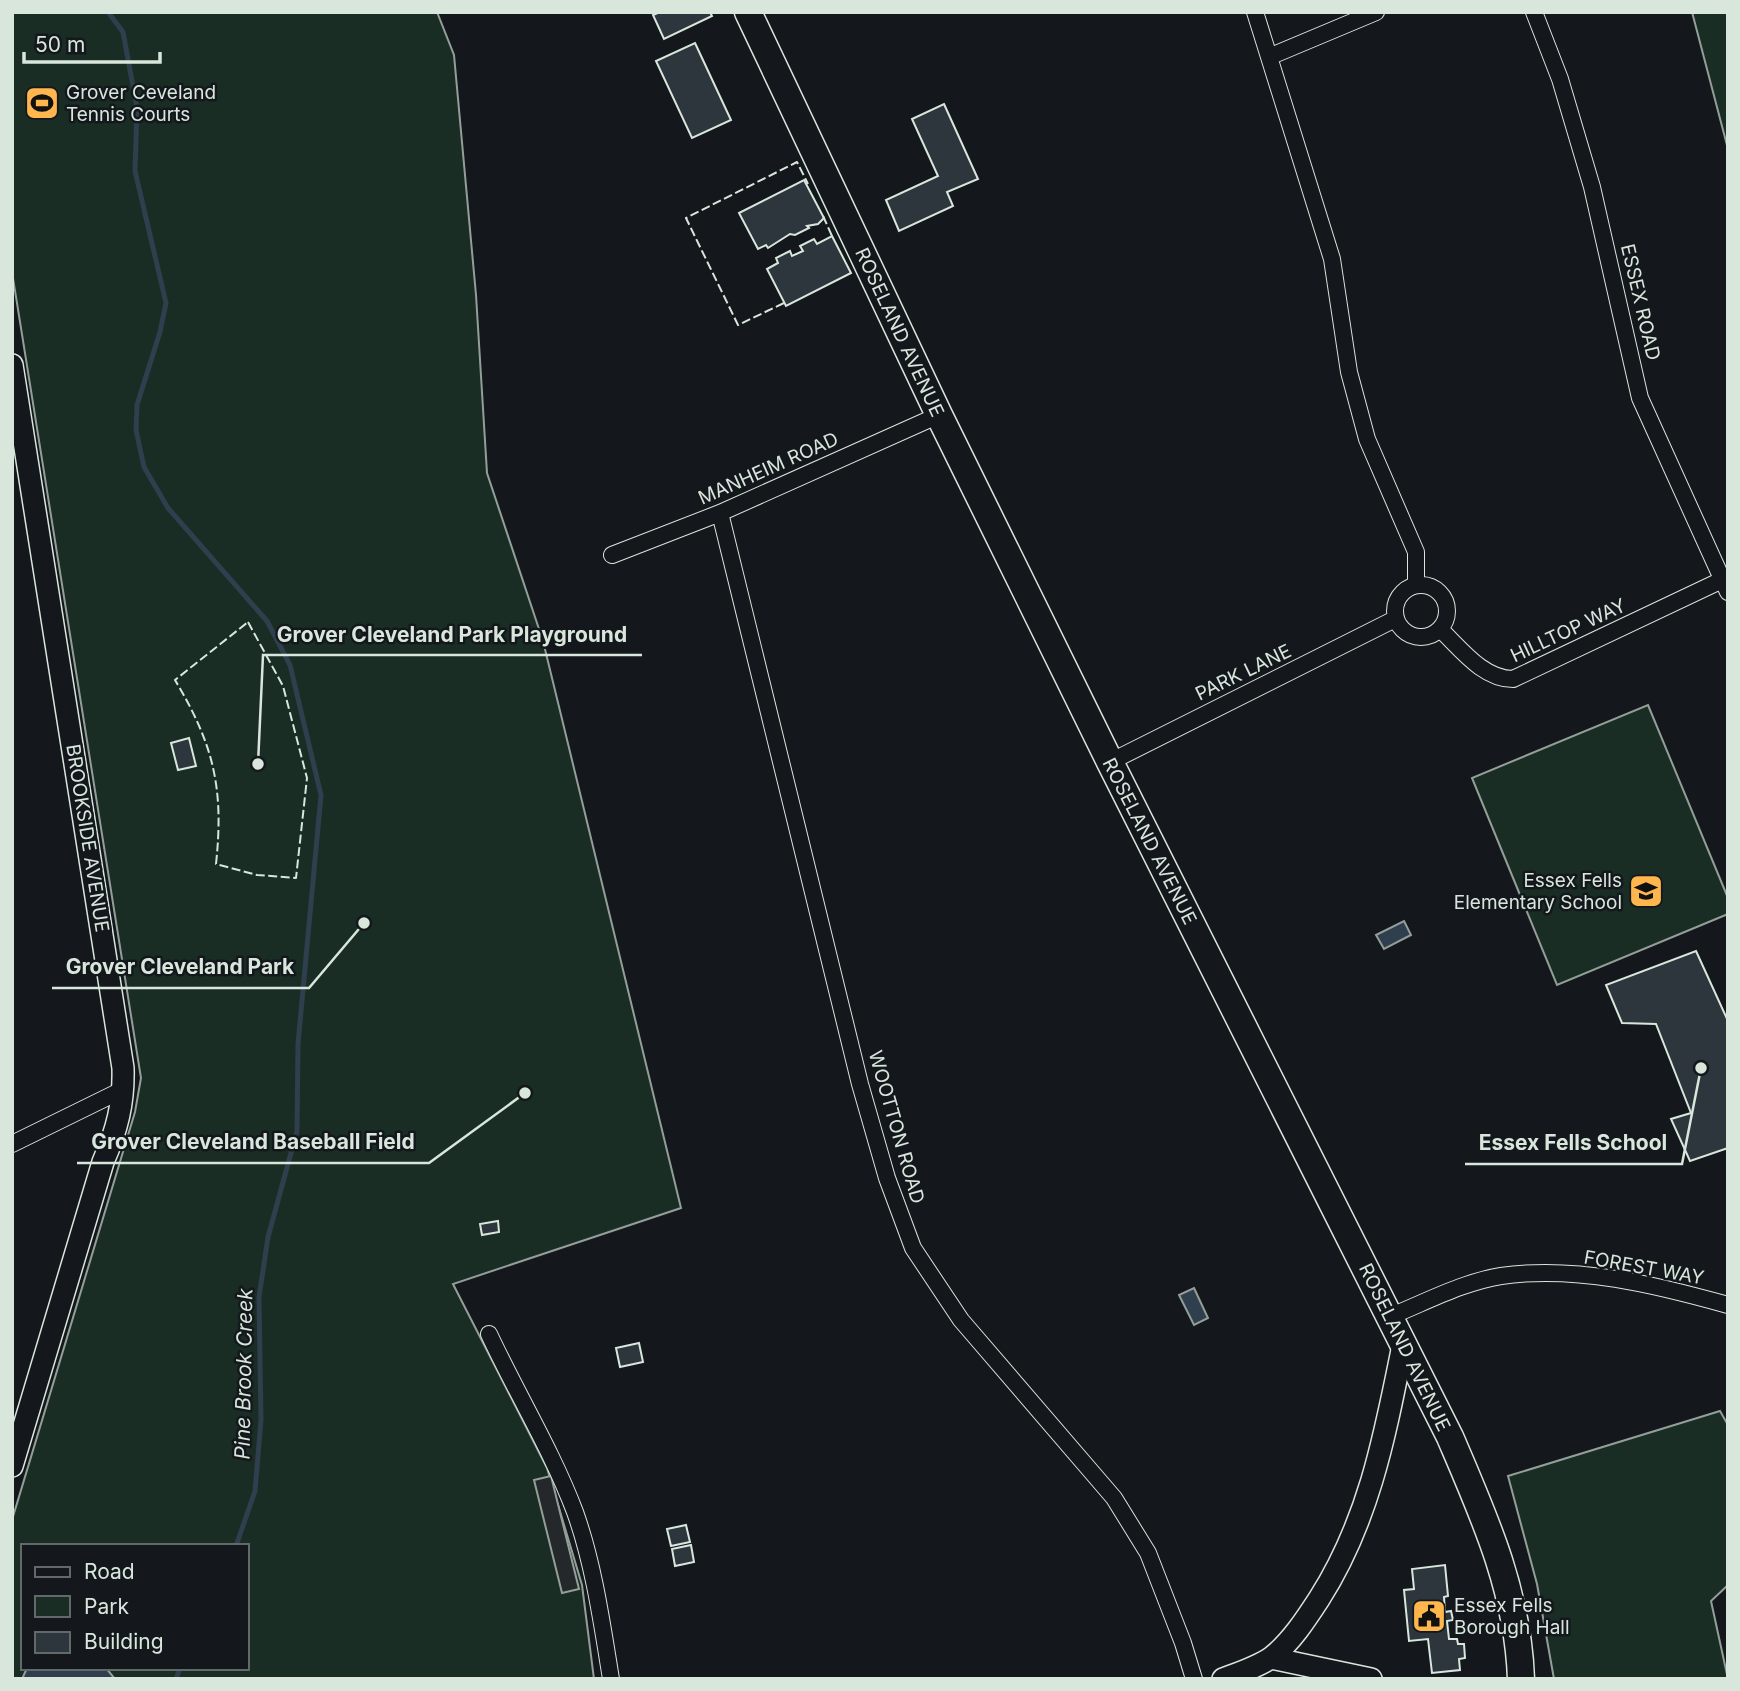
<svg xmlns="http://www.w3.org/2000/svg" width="1740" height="1691" viewBox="0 0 1740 1691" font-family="Inter,sans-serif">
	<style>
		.green { fill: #1a2d24; stroke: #939e99; stroke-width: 2; fill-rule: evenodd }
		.parking { fill: #24282b; stroke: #939e99; stroke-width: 2 }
		.water { fill: #2f3f4d; stroke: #939e99; stroke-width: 2 }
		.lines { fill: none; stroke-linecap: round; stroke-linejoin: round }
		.stream { stroke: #2f3f4d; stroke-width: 5 }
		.building { fill: #2c363c; stroke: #d8e6dc; stroke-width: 2 }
		.minor-casing { stroke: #d8e6dc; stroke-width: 18 }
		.tertiary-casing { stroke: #d8e6dc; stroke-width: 24 }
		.primary-casing { stroke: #d8e6dc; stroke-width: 29 }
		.minor { stroke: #14181c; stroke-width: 16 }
		.tertiary { stroke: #14181c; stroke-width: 21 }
		.primary { stroke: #14181c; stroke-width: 26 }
		.fence { stroke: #d8e6dc; stroke-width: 2; stroke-dasharray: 9 3.5; stroke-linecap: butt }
		.labels { text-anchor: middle; stroke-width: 5; stroke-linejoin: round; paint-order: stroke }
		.poi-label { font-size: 19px; fill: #d8e6dc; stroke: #14181c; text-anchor: start }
		.street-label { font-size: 19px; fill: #d8e6dc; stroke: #14181c }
		.water-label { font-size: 21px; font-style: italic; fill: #d8e6dc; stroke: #14181c }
		.leader { fill: none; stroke: #d8e6dc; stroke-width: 2.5 }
		.callout-dot { fill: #d8e6dc; stroke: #14181c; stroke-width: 2.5 }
		.callout-label { font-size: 21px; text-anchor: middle; font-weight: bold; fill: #d8e6dc; stroke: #14181c; stroke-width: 5; stroke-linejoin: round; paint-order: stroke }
	</style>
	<rect width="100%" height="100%" fill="#14181c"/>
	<path class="green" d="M12,12H437L454,55L476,295L487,473L543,641L681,1208L453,1284L547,1468L582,1585L594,1679H12V1520L135,1112L141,1078L12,272ZM23,1546H247V1668H23Z
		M1692,12H1728V149Z
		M1648,705L1728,898V914L1557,985L1472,778Z
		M1720,1411L1728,1425V1585L1711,1601L1728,1679H1554L1537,1584L1508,1476Z"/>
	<path class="parking" d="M551,1476L579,1589L562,1593L534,1480Z"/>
	<path class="water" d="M1404,921L1411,935L1384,949L1376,935Z
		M1194,1288L1208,1318L1194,1325L1179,1295Z
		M27,1668H106L115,1679H22Z"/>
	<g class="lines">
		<path class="stream" d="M108,12L123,32L137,108L135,171L166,303L160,332L137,405L136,430L144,467L168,508L267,621L290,665L321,795L298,1044L297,1131L268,1237L259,1297L261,1420L255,1491L236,1546
			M176,1679L180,1668"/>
	</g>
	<path class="building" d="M660,12H710L712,16L664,39L653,15Z
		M695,43L731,120L692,138L656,61Z
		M944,104L978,179L947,192L953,206L899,231L886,200L938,176L912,119Z
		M804,180L824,218L818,224L807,226L809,228L795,235L790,234L768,248L766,245L758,249L739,213Z
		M832,236L851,273L786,306L767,269L778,263L776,258L790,251L792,256L803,251L800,246L814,239L817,244Z
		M189,738L196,766L178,770L171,743Z
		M1696,951L1728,1021V1148L1690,1161L1671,1119L1691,1113L1656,1024L1622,1023L1606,985Z
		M498,1221L499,1232L482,1235L480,1224Z
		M639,1343L643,1362L620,1367L616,1348Z
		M686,1525L690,1542L671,1546L667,1529Z
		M691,1545L694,1562L675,1566L672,1549Z
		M1445,1565L1448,1596L1444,1597L1445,1612L1451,1611L1453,1620L1447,1621L1449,1639H1457L1458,1644H1464L1465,1658L1459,1659L1460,1670L1432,1673L1428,1639L1409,1641L1404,1590L1414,1589L1412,1569Z"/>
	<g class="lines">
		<g class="minor-casing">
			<path id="minor" d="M1255,12L1332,259L1349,372L1367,439L1416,552V584
				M1534,12L1560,79L1592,187L1640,398L1728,592
				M1271,56L1376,12
				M720,513L860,1084L887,1178L913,1248L961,1320L1114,1498L1148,1553L1183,1643L1194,1679
				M612,555L720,513L939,415
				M1395 611a26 26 0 1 1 52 0a26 26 0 1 1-52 0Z
				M1440,629C1461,649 1483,679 1513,679L1722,580
				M1110,762L1395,619
				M12,1144L124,1089
				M1391,1316C1426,1302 1463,1282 1501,1276C1576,1265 1656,1285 1728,1305
				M489,1334C517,1394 552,1451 575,1512C594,1565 602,1624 611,1679"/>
		</g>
		<g class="tertiary-casing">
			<path id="tertiary" d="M12,365L123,1068C124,1103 117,1130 103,1162L12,1466
				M1271,1658L1371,1679
				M1223,1679C1239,1673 1258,1667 1272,1657C1291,1642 1306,1619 1319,1599C1369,1521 1385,1435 1403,1345"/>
		</g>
		<g class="primary-casing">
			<path id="primary" d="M748,12L939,415L1110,762L1450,1437C1484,1516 1518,1591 1521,1679"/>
		</g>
		<use href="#minor" class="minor"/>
		<use href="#tertiary" class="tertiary"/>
		<use href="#primary" class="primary"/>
		<path class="fence" d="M823,216L832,236
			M784,303L738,325L686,218L797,162L808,184
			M248,622L283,686L307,778L296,878L257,875L216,864C224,789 214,745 175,680Z"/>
	</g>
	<defs>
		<g id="stadium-square" transform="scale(1.75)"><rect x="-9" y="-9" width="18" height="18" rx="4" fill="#ffb74d" stroke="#14181c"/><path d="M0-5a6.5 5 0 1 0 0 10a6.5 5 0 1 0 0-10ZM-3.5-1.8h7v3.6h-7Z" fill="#111"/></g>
		<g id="school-square" transform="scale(1.75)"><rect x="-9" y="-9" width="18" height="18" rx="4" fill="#ffb74d" stroke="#14181c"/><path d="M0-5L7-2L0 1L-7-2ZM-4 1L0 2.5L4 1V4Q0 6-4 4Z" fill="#111"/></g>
		<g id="civic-square" transform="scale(1.75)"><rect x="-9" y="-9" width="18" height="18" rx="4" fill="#ffb74d" stroke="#14181c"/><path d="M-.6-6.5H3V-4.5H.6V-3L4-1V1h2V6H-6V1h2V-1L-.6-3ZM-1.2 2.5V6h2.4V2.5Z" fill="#111"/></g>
	</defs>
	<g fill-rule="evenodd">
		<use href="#stadium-square" x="42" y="103"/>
		<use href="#school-square" x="1646" y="891"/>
		<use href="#civic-square" x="1429" y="1616"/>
	</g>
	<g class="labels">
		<g class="poi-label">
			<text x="66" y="99">Grover Ceveland<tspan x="66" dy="22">Tennis Courts</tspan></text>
			<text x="1622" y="887" text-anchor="end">Essex Fells<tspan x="1622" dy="22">Elementary School</tspan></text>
			<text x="1454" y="1612">Essex Fells<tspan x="1454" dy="22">Borough Hall</tspan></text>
		</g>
		<g class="street-label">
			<text transform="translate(1641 302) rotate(77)" y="7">ESSEX ROAD</text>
			<text transform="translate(900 332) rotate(65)" y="7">ROSELAND AVENUE</text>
			<text transform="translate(768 468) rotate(-24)" y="7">MANHEIM ROAD</text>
			<text transform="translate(1568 630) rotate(-25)" y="7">HILLTOP WAY</text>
			<text transform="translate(1243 672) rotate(-26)" y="7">PARK LANE</text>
			<text transform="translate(88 838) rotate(81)" y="7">BROOKSIDE AVENUE</text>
			<text transform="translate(1150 841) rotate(63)" y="7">ROSELAND AVENUE</text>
			<text transform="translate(897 1127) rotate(74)" y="7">WOOTTON ROAD</text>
			<text transform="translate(1644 1267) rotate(10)" y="7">FOREST WAY</text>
			<text transform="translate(1405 1347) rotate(64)" y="7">ROSELAND AVENUE</text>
		</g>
		<g class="water-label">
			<text transform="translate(244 1374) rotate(-89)" y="7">Pine Brook Creek</text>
		</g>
	</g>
	<path class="leader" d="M258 764L263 655H642M364 923L309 988H52M525 1093L429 1163H77M1701 1068L1682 1164H1465"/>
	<g class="callout-dot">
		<circle cx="258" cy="764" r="7"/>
		<circle cx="364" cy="923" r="7"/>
		<circle cx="525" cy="1093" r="7"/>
		<circle cx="1701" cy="1068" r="7"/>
	</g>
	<g class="callout-label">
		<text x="452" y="642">Grover Cleveland Park Playground</text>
		<text x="180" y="974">Grover Cleveland Park</text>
		<text x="253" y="1149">Grover Cleveland Baseball Field</text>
		<text x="1573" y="1150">Essex Fells School</text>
	</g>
	<rect width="1740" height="1691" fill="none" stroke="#d8e6dc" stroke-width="28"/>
	<rect x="21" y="1544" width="228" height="126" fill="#14181c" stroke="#626a69" stroke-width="2"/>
	<rect x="35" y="1567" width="35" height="10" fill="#14181c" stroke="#626a69" stroke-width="2"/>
	<text x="84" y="1579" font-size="21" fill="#d8e6dc">Road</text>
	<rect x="35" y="1596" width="35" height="21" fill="#1a2d24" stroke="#626a69" stroke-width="2"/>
	<text x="84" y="1614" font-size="21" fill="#d8e6dc">Park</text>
	<rect x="35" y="1632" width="35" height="21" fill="#2c363c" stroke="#626a69" stroke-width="2"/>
	<text x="84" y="1649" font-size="21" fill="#d8e6dc">Building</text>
	<path d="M24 52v10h136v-10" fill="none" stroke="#d8e6dc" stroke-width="3.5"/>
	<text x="35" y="52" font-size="21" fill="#d8e6dc" stroke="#14181c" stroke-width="5" paint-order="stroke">50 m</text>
</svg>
